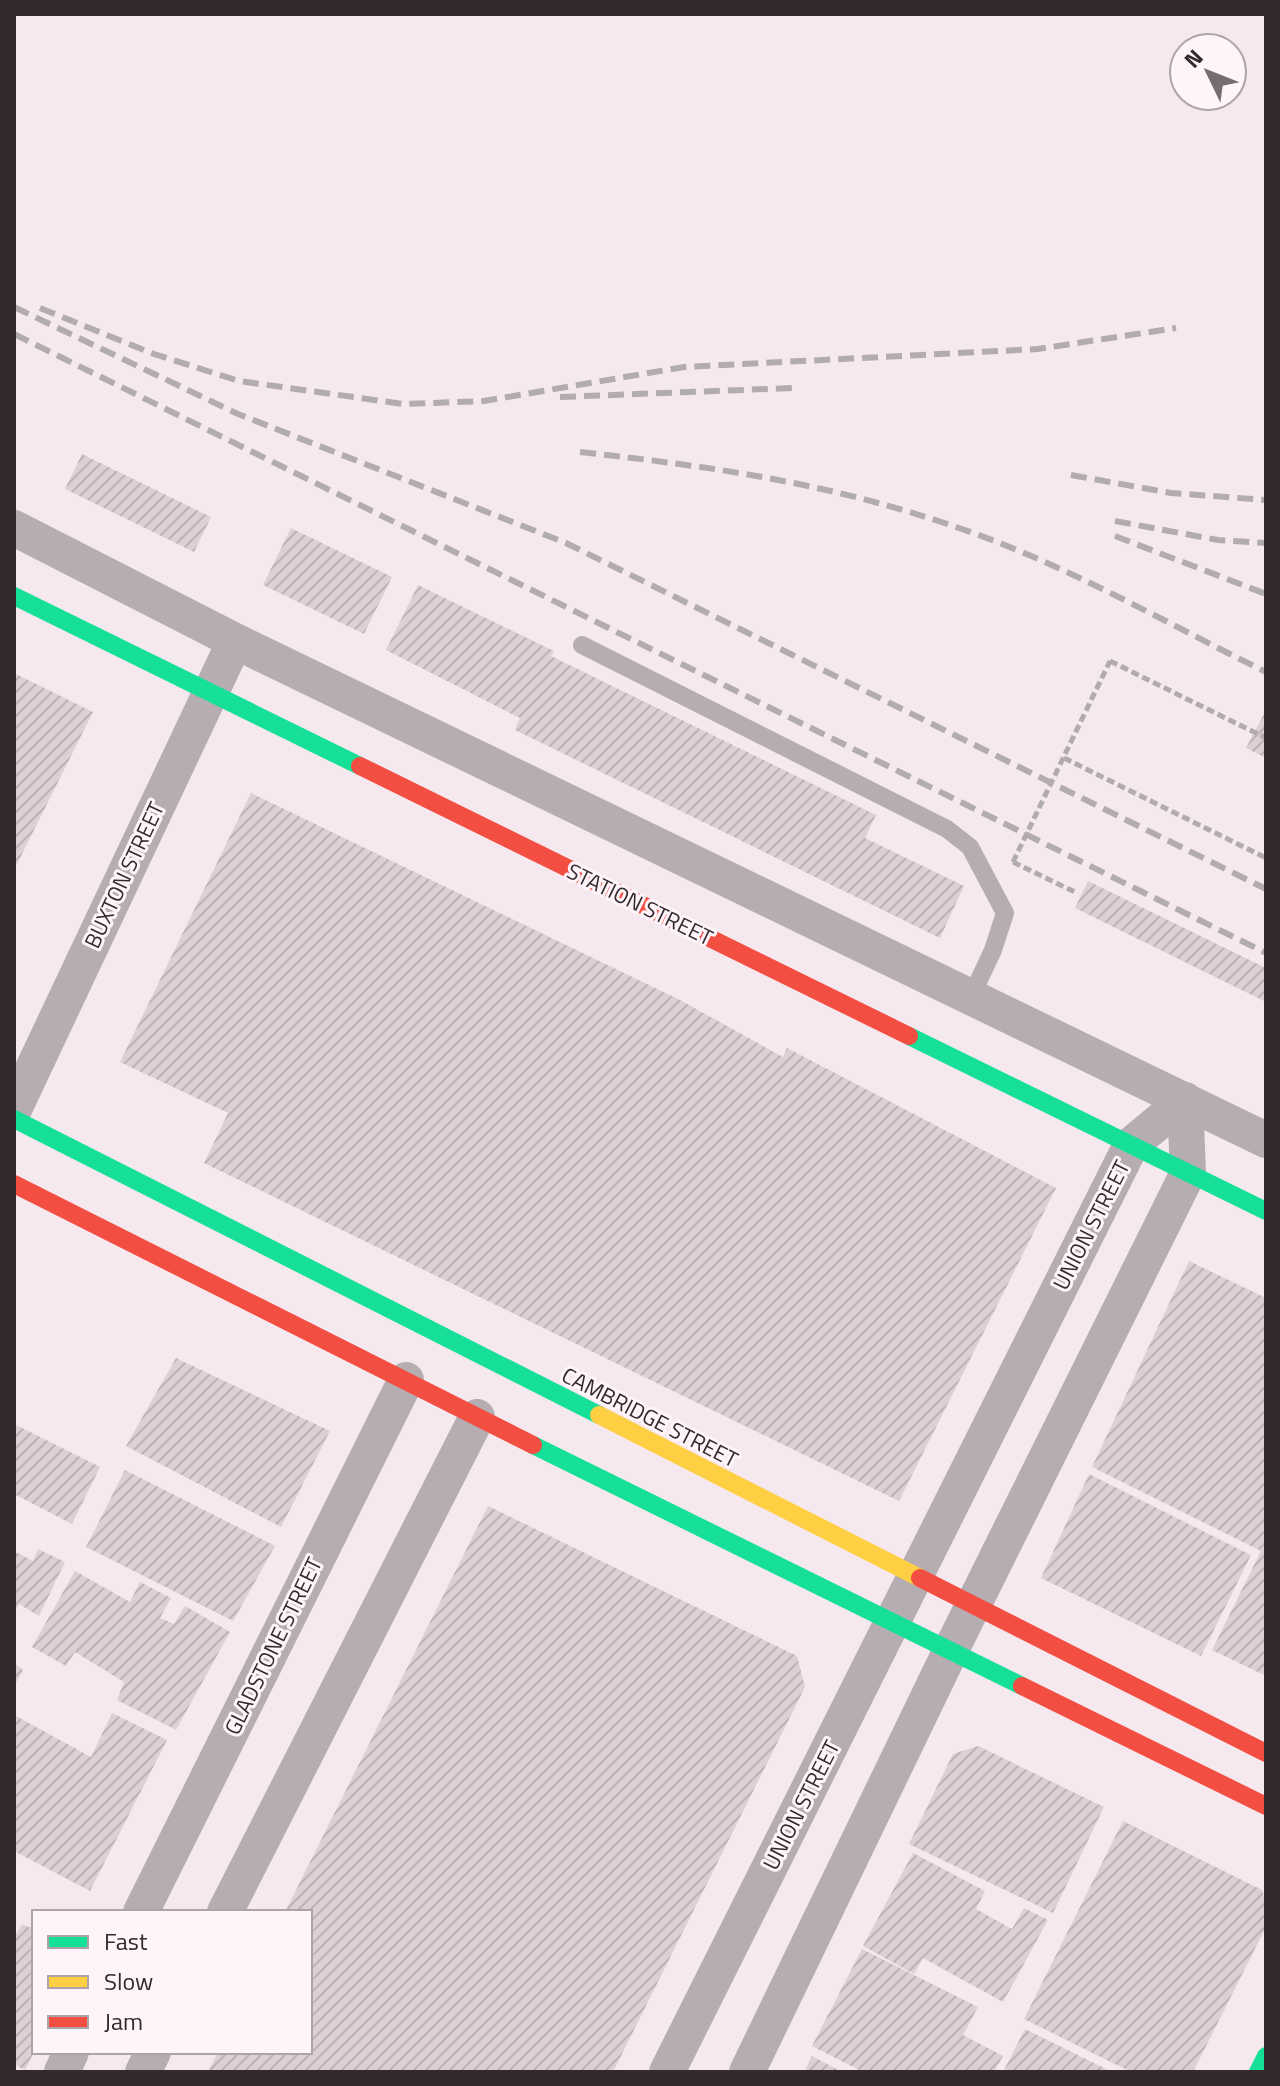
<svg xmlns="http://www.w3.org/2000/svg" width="1280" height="2086" viewBox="0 0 1280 2086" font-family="'Titillium Web',sans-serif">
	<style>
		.building { fill: url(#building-hatch) }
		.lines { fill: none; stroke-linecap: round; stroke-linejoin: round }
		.path { stroke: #b2abae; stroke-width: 5; stroke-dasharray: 8 4; stroke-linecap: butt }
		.lane { stroke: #b5adb1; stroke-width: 18 }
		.street { stroke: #b5adb1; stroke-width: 36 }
		.fast { stroke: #16e098; stroke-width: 18 }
		.slow { stroke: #ffcf43; stroke-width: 18 }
		.jam { stroke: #f24e42; stroke-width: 18 }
		.rail { stroke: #b3acae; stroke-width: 6; stroke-dasharray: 16 8; stroke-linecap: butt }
		.path-bridge { stroke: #b2abae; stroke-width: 5; stroke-dasharray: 8 4; stroke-linecap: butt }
		.labels { text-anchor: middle; stroke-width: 6; stroke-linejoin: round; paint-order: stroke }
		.street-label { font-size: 22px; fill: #332a2e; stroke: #fff4f9 }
	</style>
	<defs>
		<pattern id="building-hatch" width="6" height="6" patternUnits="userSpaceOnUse" patternTransform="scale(2)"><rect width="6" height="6" fill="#ddcfd6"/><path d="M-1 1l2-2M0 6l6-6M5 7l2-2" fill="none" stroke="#beb2b8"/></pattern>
	</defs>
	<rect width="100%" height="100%" fill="#f6e8ef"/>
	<path class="building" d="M82,454L211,517L194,552L65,489Z
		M291,528L392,577L364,634L263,585Z
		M418,585L554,651L551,656L876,815L865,838L964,886L940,938L515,730L520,718L386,650Z
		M14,673L93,712L14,870Z
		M1264,714L1266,715V758L1246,748Z
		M251,793L680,1000L783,1057L787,1048L1056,1188L899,1501L204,1163L228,1113L120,1062Z
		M1088,881L1266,968V1002L1075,908Z
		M1189,1261L1266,1298V1676L1212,1650L1261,1551L1092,1467Z
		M176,1358L330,1431L281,1527L126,1446Z
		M14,1424L100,1467L72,1524L14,1494Z
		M125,1470L275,1546L233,1621L86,1547Z
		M1089,1474L1251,1555L1201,1656L1041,1578Z
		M488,1506L797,1656L805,1687L613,2072H208L218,2052H310V1912H285Z
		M38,1549L65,1562L39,1616L19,1604L14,1612V1551L33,1561Z
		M75,1571L130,1602L140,1582L171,1598L160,1618L174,1624L185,1606L230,1632L176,1730L117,1700L124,1682L75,1652L66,1666L32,1647Z
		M14,1663L23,1670L14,1686Z
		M112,1713L167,1740L90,1891L14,1851V1715L91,1757Z
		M978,1746L1104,1807L1053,1913L909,1844L953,1754Z
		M1123,1821L1262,1890L1266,1902V1927L1193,2072H1131L1024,2019Z
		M913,1853L985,1891L976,1909L1012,1929L1024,1908L1048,1920L1003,2002L923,1958L914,1974L863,1946Z
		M22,1924L34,1929V2052L25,2070L14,2064V1938Z
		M862,1949L978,2007L963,2035L1003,2056L994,2072H863L812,2046Z
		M1025,2029L1112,2072H1003Z
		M812,2056L842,2072H804Z"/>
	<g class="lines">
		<path class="path" d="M1110,661L1266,738
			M1064,758L1266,858
			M1013,862L1075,892"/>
		<path class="lane" d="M582,645L947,829L970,847L1005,913L993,950L971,997"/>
		<path class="street" d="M14,528L235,641L1266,1140
			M14,1109L235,641
			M141,1912L406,1380
			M225,1912L477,1417
			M62,2072L71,2052
			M143,2072L153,2052
			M667,2072L1131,1145L1185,1100
			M747,2072L950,1652L1188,1173L1185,1100"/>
		<path class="fast" d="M14,596L360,766
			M909,1036L1266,1211
			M14,1119L599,1415
			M533,1445L1022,1686
			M1258,2072L1266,2056"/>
		<path class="slow" d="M599,1415L920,1578"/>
		<path class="jam" d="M360,766L909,1036
			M14,1184L533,1445
			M920,1578L1266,1753
			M1022,1686L1266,1806"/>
		<path class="rail" d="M14,307L238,414L566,543L1266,889
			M40,308L154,354L239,381L403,404L484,401L684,367L1038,349L1176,328
			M14,334L1266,953
			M560,397L793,388
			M580,452C716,467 829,483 959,528C1065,564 1166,623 1266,672
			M1071,475L1171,493L1266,500
			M1115,521L1218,540L1266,543
			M1115,536L1266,594"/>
		<path class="path-bridge" d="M1013,862L1110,661"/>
	</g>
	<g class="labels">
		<g class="street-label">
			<text transform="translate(124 875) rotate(-65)" y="8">BUXTON STREET</text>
			<text transform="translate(640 904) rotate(26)" y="8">STATION STREET</text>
			<text transform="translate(1091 1225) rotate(-63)" y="8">UNION STREET</text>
			<text transform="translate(650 1417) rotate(27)" y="8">CAMBRIDGE STREET</text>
			<text transform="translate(273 1646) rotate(-64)" y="8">GLADSTONE STREET</text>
			<text transform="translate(801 1805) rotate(-63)" y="8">UNION STREET</text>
		</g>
	</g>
	<rect width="1280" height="2086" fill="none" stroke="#332a2e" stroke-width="32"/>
	<rect x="32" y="1910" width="280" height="144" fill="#fff4f9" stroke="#ada3a8" stroke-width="2"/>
	<rect x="48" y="1936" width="40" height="12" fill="#16e098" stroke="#ada3a8" stroke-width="2"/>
	<text x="104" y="1950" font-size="24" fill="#332a2e">Fast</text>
	<rect x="48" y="1976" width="40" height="12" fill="#ffcf43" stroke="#ada3a8" stroke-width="2"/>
	<text x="104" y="1990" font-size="24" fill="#332a2e">Slow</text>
	<rect x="48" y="2016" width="40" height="12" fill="#f24e42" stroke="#ada3a8" stroke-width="2"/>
	<text x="104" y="2030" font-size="24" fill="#332a2e">Jam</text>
	<g transform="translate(1208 72) rotate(313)"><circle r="38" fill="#fff4f9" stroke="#ada3a8" stroke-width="2"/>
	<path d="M0-6L14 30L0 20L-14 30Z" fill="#776c72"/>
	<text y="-12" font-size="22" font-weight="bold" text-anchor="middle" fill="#332a2e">N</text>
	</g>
</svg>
